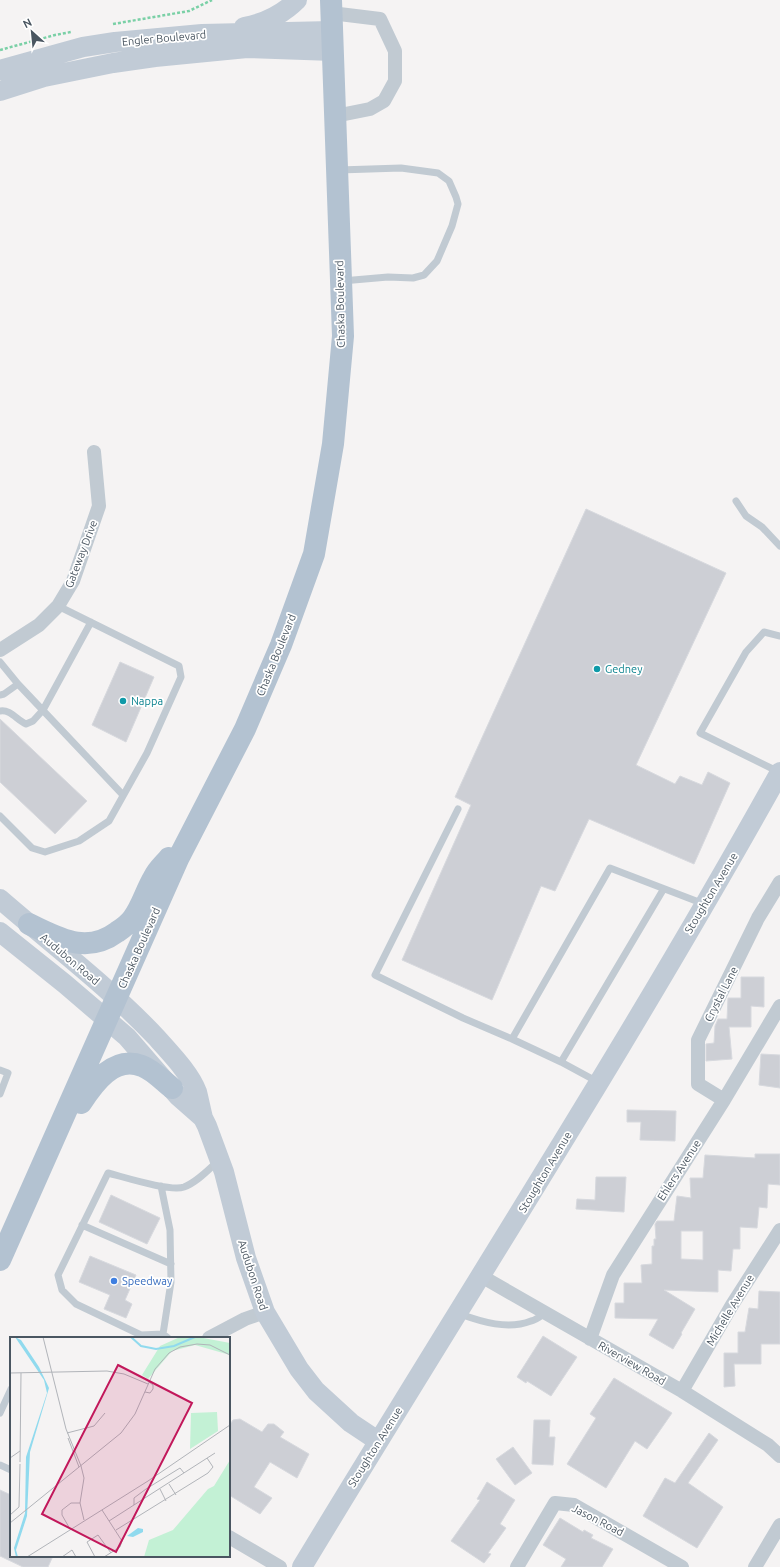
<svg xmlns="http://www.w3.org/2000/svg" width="780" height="1567" viewBox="0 0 780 1567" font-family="Ubuntu,sans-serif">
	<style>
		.building { fill: #cdcfd5; stroke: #d7d9de; fill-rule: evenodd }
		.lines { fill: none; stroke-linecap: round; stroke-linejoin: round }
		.path { stroke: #7ad0a6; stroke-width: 2.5; stroke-dasharray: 3 2; stroke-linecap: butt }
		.lane { stroke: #c1cad2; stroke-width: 7 }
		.street { stroke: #c1cad2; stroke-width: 14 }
		.secondary { stroke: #c1cbd6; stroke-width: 20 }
		.primary { stroke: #b3c2d1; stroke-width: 22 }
		.culture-dot { fill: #0f9aa8; stroke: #fff; stroke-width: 1.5 }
		.shop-dot { fill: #3f7fe0; stroke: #fff; stroke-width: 1.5 }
		.labels { text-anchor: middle; stroke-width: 3.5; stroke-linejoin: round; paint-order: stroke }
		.street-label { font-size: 11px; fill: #4a5661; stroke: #fff }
		.culture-label { font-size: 11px; fill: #0d838f; stroke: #fff; text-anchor: start }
		.shop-label { font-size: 11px; fill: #366cbe; stroke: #fff; text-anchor: start }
		.inset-river { fill: none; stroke: #90daee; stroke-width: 2 }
		.inset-road { fill: none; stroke: #b1b4b9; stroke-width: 1 }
		.view { fill: #c2185b; fill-opacity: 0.15; stroke: #c2185b; stroke-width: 2 }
		.inset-edge { fill: none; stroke: #4a5661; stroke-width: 2 }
	</style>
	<rect width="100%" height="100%" fill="#f5f3f3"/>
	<path class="building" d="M586,509L726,573L636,765L675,784L680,776L702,785L708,772L730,783L694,864L589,819L555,891L541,886L492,1000L402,960L471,805L455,797Z
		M120,662L154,677L126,742L92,725Z
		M0,719L87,801L55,834L0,782Z
		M741,977H764V1007L751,1006V1027H729L732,1059L706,1061V1044L714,1043L715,1026L718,1019H727L728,998H741Z
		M761,1054L780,1055V1088L759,1085Z
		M627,1110L676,1111L675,1141L640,1140L641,1122H627Z
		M755,1154H780V1185L768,1184L767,1208L759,1207L757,1228L740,1227V1249H733L731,1271L718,1270V1292L664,1290L695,1309L681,1333L682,1334L673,1349L649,1335L658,1319L615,1318V1303H624V1283H642L641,1265L652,1264V1246H654V1239H656L655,1224L657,1221H674L677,1196L691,1198L690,1178H703L705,1155L755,1158ZM681,1231H703V1260L681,1259Z
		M596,1177H626L624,1212L576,1209L577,1199L595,1200Z
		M111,1195L160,1218L147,1244L99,1222Z
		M90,1256L136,1275L125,1300L132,1304L126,1318L104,1309L110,1295L79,1282Z
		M759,1291L780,1292V1344H761V1364H734L735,1386L724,1387V1353H738V1332H745L749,1308L758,1309Z
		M543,1336L577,1357L551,1396L527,1381L526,1383L517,1377Z
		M614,1378L672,1413L647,1449L635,1441L606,1488L567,1464L596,1418L590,1414Z
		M240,1419L262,1432L268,1424H274L284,1432L280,1437L309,1454L297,1478L270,1462L254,1487L272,1498L260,1514L229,1495V1426L233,1420Z
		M534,1420H550L549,1437H555L553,1465L532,1464Z
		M709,1433L718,1440L688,1483L723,1507L697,1548L643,1516L665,1478L675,1483Z
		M513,1447L532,1473L515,1485L496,1459Z
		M487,1482L515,1500L500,1524L506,1528L488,1553L491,1554L484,1563L451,1541L480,1500L477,1499Z
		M0,1490L11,1495V1556H53L48,1567H23L0,1556Z
		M560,1518L583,1532L584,1530L593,1535L591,1538L613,1549L602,1567H561L566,1559L543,1545Z"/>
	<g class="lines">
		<path class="path" d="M113,24L189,11L212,0
			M0,50L55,35L71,32"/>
		<path class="lane" d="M339,170L401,168L438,173L449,181L456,197L458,204L452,226L437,261L424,275L413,278L388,277L342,281
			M736,501L746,516L762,527L780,546
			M0,662L18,684L4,694L0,695
			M18,684L123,795
			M0,711C10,709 17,720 26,724L33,721L43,710L91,622
			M779,772L700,733L746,652L764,632L780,636
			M458,809L375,975L463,1018L512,1039L610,868L704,904
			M0,816L32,848L45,852L79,841L109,821L147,753L181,677L179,666L58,606
			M512,1039L561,1062L663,890
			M561,1062L598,1082
			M0,1070L8,1073L0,1094
			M161,1186L170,1230L171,1282L163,1334
			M82,1225L171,1264
			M460,1314C482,1322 508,1330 531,1321C536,1320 541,1316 545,1313
			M168,1338L163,1334L141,1335L76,1304L62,1290L58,1275L108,1173C124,1177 170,1192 184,1187C197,1182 208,1170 218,1161
			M0,1413L11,1389
			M0,1465L11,1470"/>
		<path class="street" d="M331,13L380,19L395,51V81L384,101L370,109L335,116
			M0,650L39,625L58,606L73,581L99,506L94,452
			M724,1100L698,1084V1040L758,918L780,882
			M481,1276L682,1391L768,1445L780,1456
			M209,1338L245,1319L265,1312
			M590,1339L613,1275L724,1100L780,1006
			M682,1391L732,1305L780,1230
			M229,1537L280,1567
			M517,1567L555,1503L574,1505L682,1567
			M755,1567L780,1525"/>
		<path class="secondary" d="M244,27C266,23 282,15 297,0
			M0,70L83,47L115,42L202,34L332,31
			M0,91L44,77L113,63L155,57L247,48L333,51
			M0,899C53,945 109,987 157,1038C170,1053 190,1073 197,1092C199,1100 201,1110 203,1118
			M0,932L65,984L127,1037L178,1096L203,1118L207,1126L224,1172L246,1258L265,1312L299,1369L316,1391L351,1423L378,1441
			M302,1567C462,1302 630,1042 780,772"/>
		<path class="primary" d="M29,924C59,938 86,955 117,932C123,928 129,924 133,918C142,906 146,890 154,877C157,870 164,864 169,858
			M81,1103C94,1083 114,1055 142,1066C153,1070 163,1081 172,1088
			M0,1260L178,859L245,729L281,645L314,554L333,444L343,336L331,0"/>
	</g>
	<g class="culture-dot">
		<circle cx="597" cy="669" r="4"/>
		<circle cx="123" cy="701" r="4"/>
	</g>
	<circle class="shop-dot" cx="114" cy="1281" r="4"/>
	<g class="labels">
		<g class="street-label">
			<text transform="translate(164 38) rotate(-5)" y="4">Engler Boulevard</text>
			<text transform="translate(340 304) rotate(-91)" y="4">Chaska Boulevard</text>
			<text transform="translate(81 554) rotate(-69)" y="4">Gateway Drive</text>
			<text transform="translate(276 655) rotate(-68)" y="4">Chaska Boulevard</text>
			<text transform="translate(711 893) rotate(-59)" y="4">Stoughton Avenue</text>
			<text transform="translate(139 948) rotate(-66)" y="4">Chaska Boulevard</text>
			<text transform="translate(70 959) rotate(40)" y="4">Audubon Road</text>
			<text transform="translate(721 994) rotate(-63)" y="4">Crystal Lane</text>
			<text transform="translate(679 1170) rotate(-57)" y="4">Ehlers Avenue</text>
			<text transform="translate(545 1172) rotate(-59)" y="4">Stoughton Avenue</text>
			<text transform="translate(253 1275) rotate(72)" y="4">Audubon Road</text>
			<text transform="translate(730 1310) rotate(-59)" y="4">Michelle Avenue</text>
			<text transform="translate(632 1363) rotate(30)" y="4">Riverview Road</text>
			<text transform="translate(375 1447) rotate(-58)" y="4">Stoughton Avenue</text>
			<text transform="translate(598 1520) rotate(27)" y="4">Jason Road</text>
		</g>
		<g class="culture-label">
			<text x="605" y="673">Gedney</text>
			<text x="131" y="705">Nappa</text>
		</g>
		<g class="shop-label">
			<text x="122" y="1285">Speedway</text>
		</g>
	</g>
	<g transform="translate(10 1337)">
		<rect width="220" height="220" fill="#f5f3f3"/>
		<path d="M170,0H188L220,6V18L185,8L162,14L138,42L132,38L150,9ZM207,75L208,94L180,112L181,76ZM220,123V220H134L139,203L163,193L198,152L204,149Z" fill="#c3f1d5"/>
		<path d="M5,0L11,3L29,30L39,51L20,115L17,179L6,213L8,220H6L4,211L15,176L16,120L37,56L34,43ZM128,191L133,192V195L123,200L117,199Z" fill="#90daee"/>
		<path class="inset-river" d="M121,0L131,9L146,12L164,9L185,0"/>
		<path class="inset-road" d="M33,0L56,92L71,129M0,36L97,34L114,37L138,47M135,55L140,56L143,52V48L139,45M57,96L84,89L95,76M58,101L69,130M0,121L10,114M10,125L11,36M71,129L74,141L70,166L74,183M159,147L166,158M150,152L156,164M124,168V161L136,152L170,131L174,136M92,173L112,204L110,210L94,220M0,178L9,170L10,127M99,184L205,116M0,186L111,96L125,77L145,32L159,16L170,10L187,7L200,8L220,18M60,192L52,178V173L61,166H70M106,193L198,136L203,130L197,121M17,220L138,144L220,88M52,220L62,213L66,220M85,220L77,205L88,198L101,216"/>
		<path class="view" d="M108,28L182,66L106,215L32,177Z"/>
		<rect width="220" height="220" class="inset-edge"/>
	</g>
	<g transform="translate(32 32) rotate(333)" stroke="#ffffff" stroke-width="3" paint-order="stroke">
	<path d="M0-3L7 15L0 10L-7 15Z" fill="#4a5661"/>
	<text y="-6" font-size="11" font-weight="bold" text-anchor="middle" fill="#4a5661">N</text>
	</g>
</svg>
